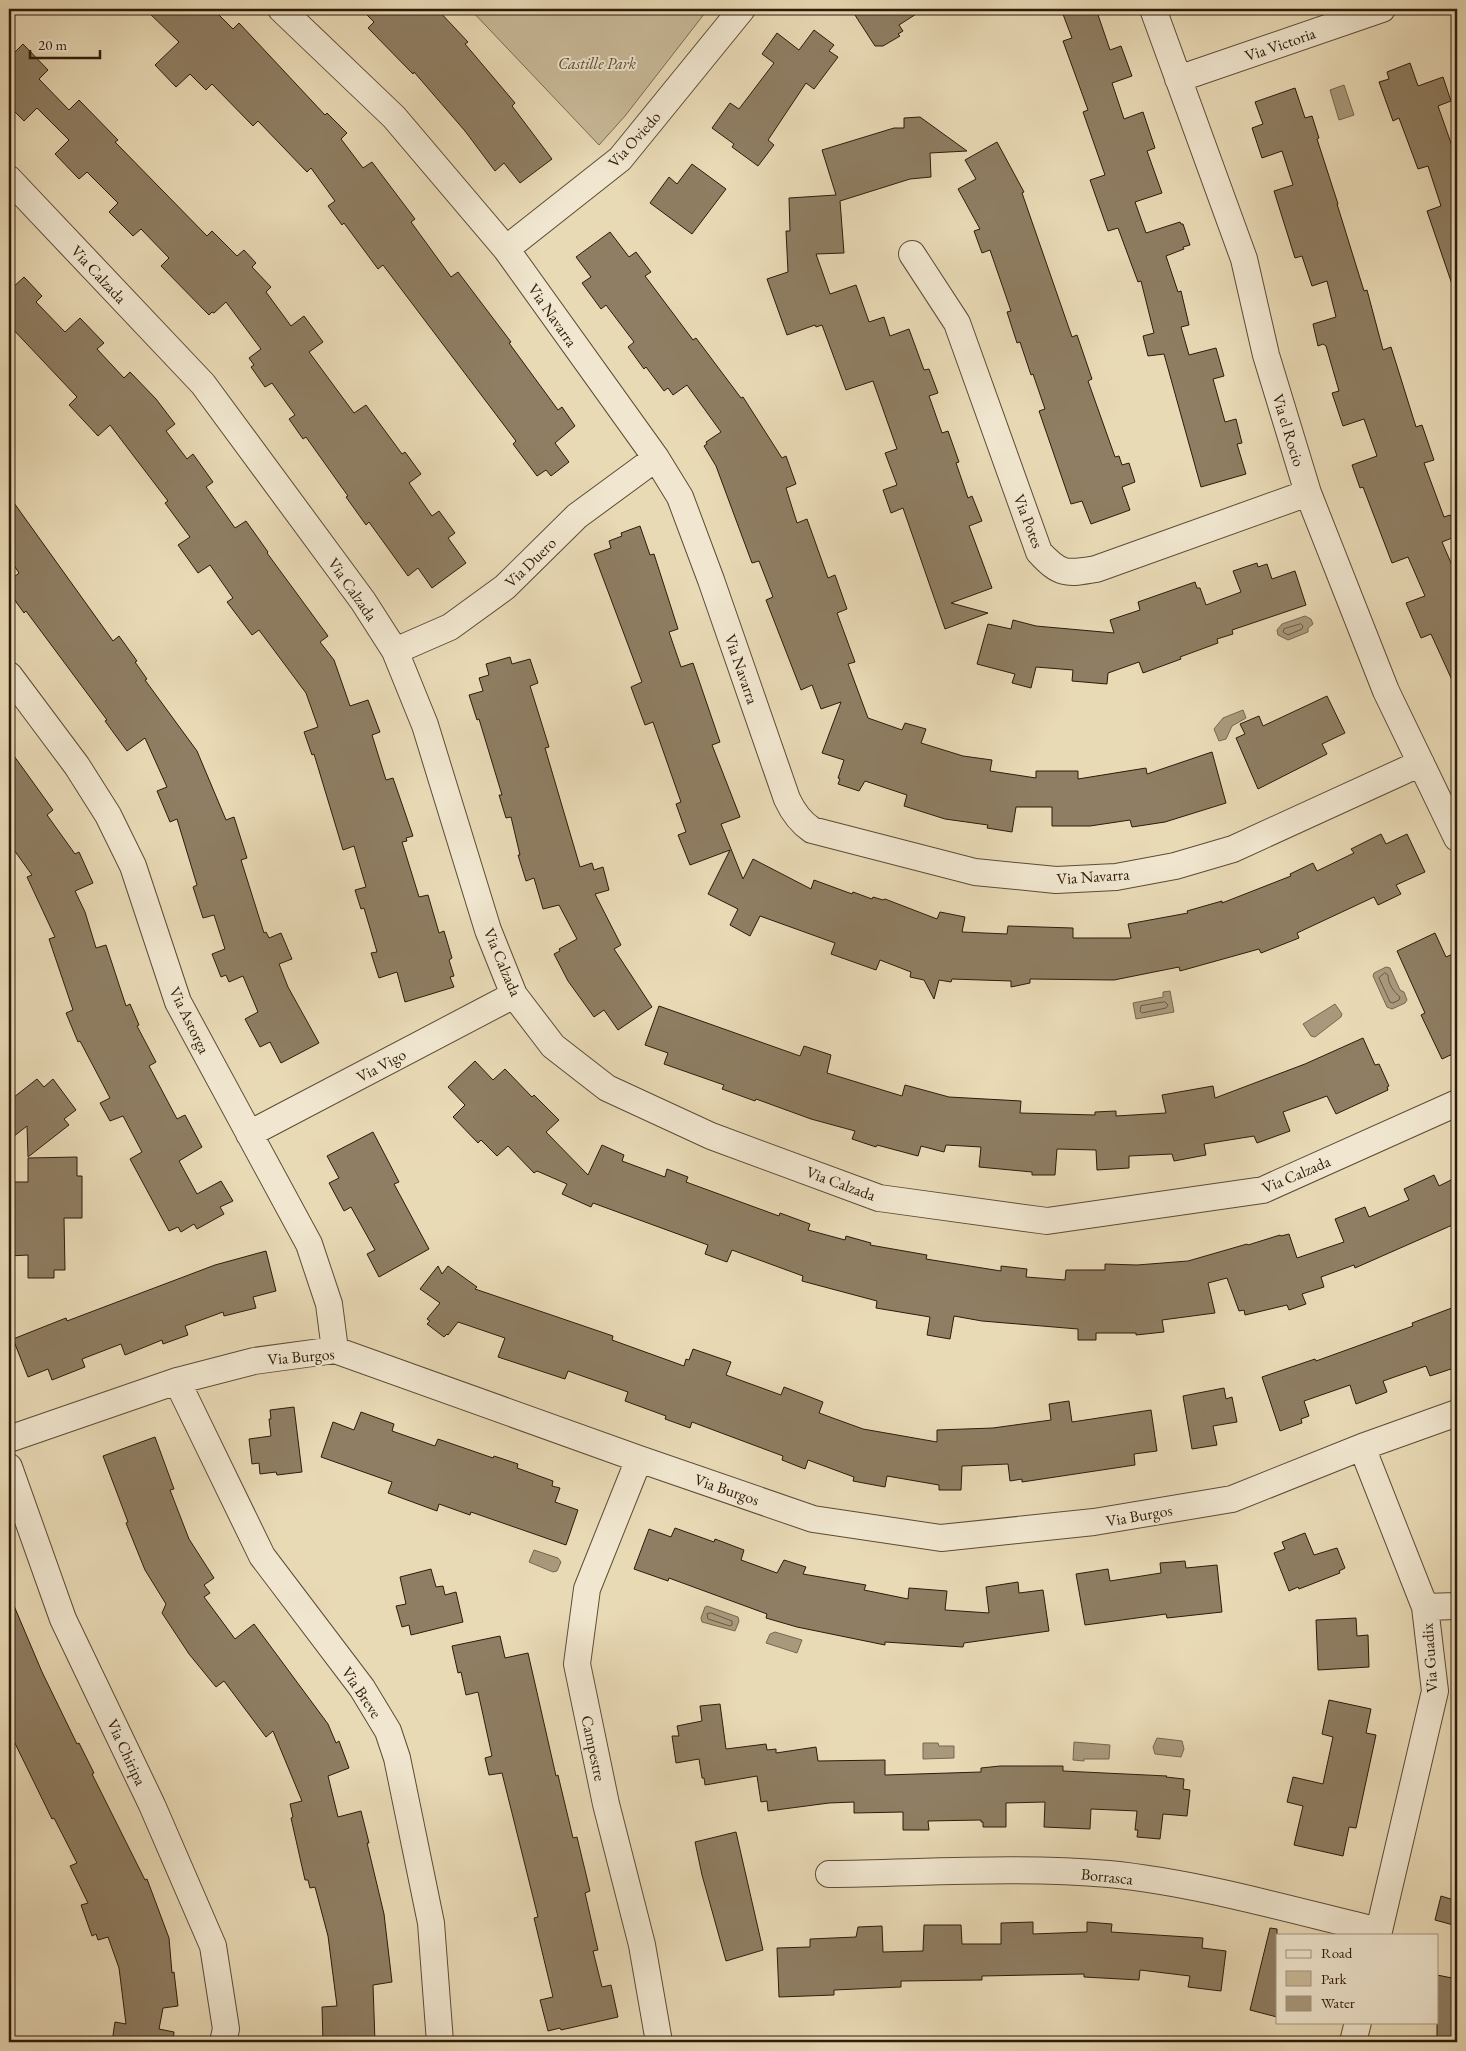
<svg xmlns="http://www.w3.org/2000/svg" width="1466" height="2051" viewBox="0 0 1466 2051" font-family="'EB Garamond',serif">
	<style>
		.green { fill: #c9ba99; stroke: #7b6a52 }
		.water { fill: #a9997c; stroke: #77674e }
		.lines { fill: none; stroke-linecap: round; stroke-linejoin: round }
		.shore { stroke: #6b5a43; stroke-width: 1 }
		.building { fill: #8f7e63; stroke: #2d1b0a }
		.minor-casing { stroke: #5c4b35; stroke-width: 28 }
		.minor { stroke: #f1e7d0; stroke-width: 26 }
		.labels { text-anchor: middle; stroke-width: 4; stroke-linejoin: round; paint-order: stroke }
		.street-label { font-size: 16px; fill: #2d1b0a; stroke: #f1e7d0 }
		.park-label { font-size: 16px; font-style: italic; fill: #5c4b35; stroke: #f1e7d0 }
	</style>
	<rect width="100%" height="100%" fill="#e9dab6"/>
	<filter id="stains"><feTurbulence type="fractalNoise" baseFrequency=".004" numOctaves="4"/><feColorMatrix values="0 0 0 0 .2 0 0 0 0 .09 0 0 0 0 .02 0 0 0 .5 -.17"/></filter>
	<radialGradient id="worn" r=".72"><stop offset=".6" stop-color="#630" stop-opacity="0"/><stop offset="1" stop-color="#630" stop-opacity=".3"/></radialGradient>
	<path class="green" d="M470,9H708L625,116L599,145Z"/>
	<path class="water" d="M1344,85L1354,115L1339,120L1330,90Z
		M1305,616L1311,619L1313,624L1308,628V632L1288,640L1278,635L1277,630L1282,624Z
		M1243,710L1246,718L1232,726L1226,739L1219,741L1214,729L1223,718Z
		M1386,967L1390,968L1400,990L1404,992L1407,1000L1405,1003L1392,1009L1387,1007L1373,976L1374,973Z
		M1170,991L1174,1012L1136,1019L1133,1003L1163,997V992Z
		M1335,1004L1342,1014L1341,1017L1315,1037L1311,1036L1303,1024Z
		M534,1550L558,1558L561,1562L557,1571L553,1572L529,1562Z
		M707,1606L738,1617L739,1621L735,1631L702,1622L701,1618L705,1607Z
		M775,1632L802,1640L797,1653L766,1643L770,1634Z
		M1157,1738L1182,1741L1184,1749L1181,1757L1155,1754L1153,1747Z
		M1074,1742L1110,1745L1109,1759H1084V1761L1073,1760Z
		M923,1743H938L939,1746H954V1758L923,1759Z"/>
	<g class="lines">
		<path class="shore" d="M1301,624L1303,626L1302,629L1288,635L1283,632L1284,629Z
			M1385,973L1388,975C1388,984 1394,992 1400,997L1399,1000L1393,1003L1390,1002L1379,978Z
			M1165,1002L1168,1005L1166,1008L1142,1013L1140,1011L1141,1006Z
			M711,1613L732,1621V1625L730,1626L708,1619L707,1614Z"/>
	</g>
	<path class="building" d="M145,9H213L233,29L239,23L325,115L327,113L347,133L341,139L363,168L372,162L415,219L411,222L451,277L458,272L511,342L509,343L558,410L562,407L575,426L555,443L569,462L551,476L546,470L537,476L513,444L516,441L383,265L378,269L344,223L342,225L328,206L335,201L311,168L307,172L258,121L253,126L212,84L206,90L190,74L176,87L155,65L179,42Z
		M361,9H437L468,42L465,44L515,103L512,106L552,159L520,183L504,163L495,171L465,131L414,72L413,74L368,28L374,22Z
		M851,9H924L899,25L903,31L898,34L900,36L883,46H875Z
		M1061,9H1096L1110,50L1121,46L1132,76L1112,83L1124,119L1143,112L1155,148L1147,151L1162,193L1135,202L1146,233L1180,222L1181,224H1183L1190,245L1183,247L1184,249L1166,256L1178,292L1181,291L1189,325L1181,327L1189,355L1216,348L1224,376L1213,379L1225,422L1236,419L1242,443L1237,444L1246,474L1201,487L1164,354L1148,356L1143,336L1154,333L1141,281L1138,282L1118,228L1108,231L1090,180L1105,175L1083,112L1088,110L1063,41L1072,38Z
		M814,30L834,45L829,51L838,57L814,89L806,83L768,140L774,145L758,166L732,147L734,144L712,128L730,103L739,109L774,63L762,54L777,33L799,50Z
		M23,44L48,70L39,79L69,110L79,100L118,140L115,142L207,236L212,231L237,256L244,250L256,263L252,267L271,287L266,292L291,326L304,316L323,342L309,352L354,413L366,405L402,454L405,452L421,474L409,483L432,516L439,511L455,533L448,538L466,563L432,588L418,568L408,576L369,522L366,525L346,497L348,496L306,437L303,439L289,419L295,415L272,383L265,387L251,367L254,365L249,358L261,349L226,302L214,313L212,312L209,315L161,266L169,258L141,229L133,236L109,212L118,203L87,172L79,179L55,154L69,140L37,108L24,121L9,106V58Z
		M1410,63L1418,86L1443,77L1451,101L1438,106L1452,146L1457,144V290H1454L1427,211L1441,206L1428,166L1418,169L1399,118L1393,121L1379,82L1389,79L1387,72Z
		M1295,88L1305,118L1312,116L1319,138L1317,139L1338,204H1337L1364,291L1367,290L1383,350L1391,347L1416,427L1422,425L1434,460L1424,463L1444,517L1450,515L1457,528V536L1442,542L1457,577V691L1431,634L1421,638L1406,603L1425,596L1408,557L1392,563L1363,487L1360,488L1352,465L1377,456L1364,419L1343,426L1332,393L1339,391L1326,346L1323,344L1318,346L1313,324L1336,317L1327,281L1312,286L1302,256L1295,258L1274,191L1293,185L1282,151L1262,158L1252,128L1263,124L1255,102Z
		M920,117L967,151L930,153L931,177L910,179L840,201L844,253L816,254L830,294L856,285L869,322L884,317L890,336L909,329L924,370L929,369L938,393L929,396L942,433L948,431L959,462L956,463L968,498L972,496L982,521L969,526L992,588L951,603L988,613L945,629L903,508L891,513L883,490L897,485L885,453L897,449L873,381L846,390L822,325L816,327L815,325L787,335L767,279L788,272L786,231H790L789,198L836,195L822,150L894,128H904V118Z
		M997,142L1024,192L1022,193L1072,337L1077,335L1092,379L1088,381L1115,457L1119,456L1122,465L1129,463L1135,482L1122,487L1130,510L1091,524L1082,501L1071,504L1039,411L1045,409L1033,374L1031,375L1020,342L1017,343L1007,312L1011,311L990,250L982,253L974,231L980,229L958,189L976,179L965,160Z
		M692,164L726,189L692,234L650,203L669,177L677,184Z
		M610,232L629,257L636,252L651,272L645,276L693,340L696,338L741,398L743,397L782,458L786,456L796,484L786,488L797,523L807,519L828,578L835,575L847,609L837,613L855,662L848,664L868,718L902,730L905,723L926,729L921,743L963,756L992,760L990,771L1036,778V771H1078V779L1146,768L1147,774L1212,752L1226,803L1165,822L1132,827L1130,820L1090,826H1052V807H1016L1012,832L987,828L988,825L945,819L904,806L907,795L865,781L859,791L838,784L840,779L838,778L844,760L822,753L841,702L821,709L812,685L801,690L766,600L773,597L759,561L752,563L716,466L704,446L707,444L706,442L721,432L687,385L673,395L668,388L664,391L646,367L644,369L628,347L634,342L606,305L601,309L582,283L591,277L576,257Z
		M24,277L42,296L36,302L65,332L80,318L104,343L97,349L124,378L130,372L156,399L175,424L166,431L187,459L193,454L213,482L206,487L235,528L246,521L268,552L267,553L328,636L320,642L334,660L350,706L368,700L380,732L372,735L386,780L393,778L413,836L406,838L407,841L402,842L419,897L428,895L439,933L444,931L452,958L449,960L454,976L450,977L454,987L405,1002L397,972L379,978L371,953L377,952L364,908L361,909L355,890L366,887L354,846L343,850L314,754L312,755L304,732L318,727L306,693L259,630L252,635L227,602L233,598L210,565L198,573L178,545L190,537L165,503L168,501L110,425L98,436L69,405L77,397L9,325V291Z
		M9,496L113,641L119,636L137,661L135,662L147,679L145,680L197,751L226,820L234,817L247,858L241,860L264,933L266,932L269,938L281,933L292,959L279,964L288,987L319,1043L281,1063L270,1042L260,1047L245,1019L258,1012L243,976L229,982L226,975L221,977L212,954L225,949L214,915L203,918L193,887L197,885L177,819L170,822L157,791L167,787L145,738L127,751L105,721L107,720L26,611L24,613L9,592V581L19,573L9,558Z
		M640,526L650,555L654,554L678,629L669,632L681,667L693,663L720,742L712,745L740,817L721,824L743,879L753,859L811,889L814,880L852,894L853,892L872,899L873,897L883,900L885,899L937,919L940,912L965,917L962,932L1007,934L1008,926L1073,928V938H1131L1128,924L1188,913L1187,911L1222,901V903L1291,876L1290,874L1313,863L1317,871L1354,853L1351,849L1381,834L1386,844L1407,834L1425,872L1396,885L1401,894L1378,905L1374,897L1297,933L1299,938L1261,953L1259,949L1180,971L1179,967L1114,980L1030,979V983L1011,987V981L952,979L951,982L939,980L934,999L924,980L910,977L911,972L880,960L876,970L831,954L835,943L760,916L750,936L730,925L738,909L708,894L730,850L690,865L678,835L686,832L676,804L681,802L653,722L645,725L631,687L642,682L594,554L611,548L609,541L622,536L621,533Z
		M1257,563L1258,567L1267,564L1272,579L1295,571L1306,605L1232,630L1233,634L1217,639L1218,643L1180,657L1181,659L1143,673L1139,662L1108,673L1107,684L1072,681L1073,670L1036,667L1031,688L1012,683L1015,674L977,664L988,624L1011,629L1013,620L1036,626L1114,633L1110,620L1140,610L1138,602L1195,582L1197,588H1200L1206,605L1241,592L1233,571Z
		M510,657L512,664L530,659L538,683L530,686L549,747L545,748L580,867L592,863L594,870L603,867L609,890L595,894L621,945L614,949L652,1007L618,1030L604,1010L594,1017L568,981L554,954L560,951L559,949L577,939L559,905L543,909L534,878L526,881L518,855H520L511,817L506,818L499,795H502L479,719L477,720L469,695L483,691L479,678L489,675L486,664Z
		M1327,696L1345,733L1322,744L1327,754L1258,789L1236,738L1245,734L1240,724L1259,716L1263,726Z
		M9,749L53,810L47,815L75,854L79,852L93,883L75,891L85,912L96,948L106,945L126,1006L130,1004L139,1025L137,1026L156,1062L149,1066L177,1119L185,1115L202,1147L179,1161L197,1194L221,1181L233,1201L220,1207L224,1214L197,1229L194,1224L181,1232L178,1227L169,1231L130,1159L142,1152L123,1116L110,1121L100,1103L110,1098L80,1041L78,1042L66,1013L73,1010L49,939L55,937L27,877L32,875L9,843Z
		M1435,933L1446,957L1457,952V1052L1442,1059L1421,1015L1425,1013L1397,951Z
		M659,1006L800,1056L804,1046L831,1055L827,1073L902,1096L905,1085L949,1097L1021,1101L1020,1113L1095,1115V1112L1116,1111V1116L1166,1113L1162,1095L1213,1086L1215,1098L1305,1064L1363,1038L1375,1065L1379,1064L1389,1086L1387,1087L1388,1090L1336,1114L1327,1096L1283,1112L1290,1131L1257,1143L1254,1136L1204,1144L1206,1155L1174,1161L1172,1154L1129,1156V1168L1097,1170L1096,1150L1057,1149L1055,1175H1032V1172L979,1167L981,1147L946,1145L944,1152L921,1146L918,1156L877,1145L876,1147L852,1139L855,1131L811,1119L756,1099L755,1101L722,1089L724,1085L664,1064L668,1053L645,1045Z
		M475,1061L493,1080L505,1069L532,1097L534,1095L559,1120L546,1132L588,1175L602,1145L624,1155L622,1161L665,1177L667,1169L688,1177L686,1182L779,1216L780,1213L810,1224L808,1230L845,1240L846,1236L871,1243L870,1245L927,1255L926,1259L1001,1271V1266L1027,1269L1026,1277L1065,1280L1066,1270H1105V1264L1137,1265L1188,1261L1247,1244L1248,1245L1280,1235L1281,1236L1289,1234L1297,1258L1344,1242L1335,1219L1365,1207L1369,1217L1409,1200L1404,1189L1434,1175L1439,1186L1457,1177V1223L1355,1268L1354,1265L1321,1277L1324,1287L1302,1294L1306,1304L1289,1310L1287,1305L1245,1315L1244,1310L1239,1311L1227,1278L1208,1283L1215,1313L1162,1320L1164,1332L1136,1335V1333H1096V1340H1078V1329L982,1321L954,1316L950,1339L927,1335L930,1317L876,1308L877,1301L802,1281L803,1276L732,1250L727,1262L705,1254L708,1245L593,1203L591,1207L562,1194L567,1184L537,1171L534,1173L508,1146L497,1156L481,1140L478,1143L453,1117L465,1105L448,1087Z
		M37,1079L44,1087L53,1079L76,1110L64,1119L69,1125L28,1157L27,1126L9,1140V1101Z
		M373,1132L399,1182L394,1184L429,1249L379,1277L367,1254L375,1250L351,1207L344,1211L329,1183L339,1178L327,1156Z
		M77,1157V1176H82V1218H64L65,1270H54V1278H28V1255L9,1256V1191H12V1182H28V1158Z
		M266,1251L276,1291L253,1297L256,1308L224,1316L223,1312L185,1326L188,1335L163,1344L162,1340L125,1355L121,1344L82,1359L85,1367L52,1380L48,1369L28,1377L13,1339L66,1318L67,1321L215,1265Z
		M438,1266L442,1274L448,1266L477,1287L475,1289L613,1336L612,1340L684,1366L686,1359L689,1360L693,1349L731,1362L726,1375L781,1395L784,1387L823,1402L819,1413L863,1429L937,1442V1430L993,1428L1051,1420L1049,1404L1069,1401L1072,1422L1151,1410L1157,1451L1134,1454L1135,1465L1022,1482V1479L1010,1481L1008,1464L962,1466L961,1490H939V1485L887,1476L885,1487L853,1481L854,1477L808,1460L805,1469L782,1460L783,1456L692,1422L690,1428L665,1419L666,1416L625,1401L628,1392L568,1371L565,1379L498,1357L505,1338L458,1322L448,1335L447,1334L444,1337L427,1324L430,1321L427,1319L440,1303L420,1289Z
		M1457,1306V1367L1430,1376L1426,1366L1383,1381L1387,1392L1356,1404L1350,1385L1304,1401L1309,1416L1301,1419L1302,1423L1280,1431L1262,1377L1315,1359L1316,1361L1413,1326L1412,1323Z
		M1224,1388L1226,1399L1232,1397L1237,1422L1213,1426L1217,1445L1192,1449L1183,1396Z
		M294,1407L302,1472L277,1475L276,1472L260,1474L259,1463L252,1464L249,1439L271,1436L269,1419H271L270,1410Z
		M361,1412L394,1424L392,1431L435,1446L438,1439L493,1458L494,1456L518,1464L517,1468L553,1481L552,1486L560,1488L555,1502L578,1510L566,1545L471,1512L470,1515L439,1504L437,1511L388,1493L392,1482L321,1457L333,1422L354,1430Z
		M155,1437L174,1489L170,1490L189,1539L214,1578L204,1585L210,1593L204,1597L235,1639L254,1624L328,1724L336,1743L339,1741L349,1768L328,1776L338,1817L361,1811L369,1843H367L384,1914L392,1982L373,1985L375,2042H323L322,2007L337,2006L328,1936L315,1887L310,1888L308,1880H305L291,1818L293,1817L290,1804L302,1801L273,1731L266,1737L224,1681L216,1687L189,1654L162,1613L166,1604L145,1570L126,1523L128,1522L103,1456Z
		M675,1528L714,1542L715,1539L744,1550L741,1560L777,1573L784,1560L806,1567L803,1574L866,1585L864,1590L908,1599L909,1588L947,1591L945,1610L989,1613L986,1587L1018,1582L1019,1593L1043,1590L1049,1631L964,1643L963,1647L885,1642V1645L797,1627L766,1618L767,1614L669,1578L668,1581L634,1569L649,1529L671,1537Z
		M1305,1533L1314,1555L1337,1548L1345,1568L1339,1571L1340,1573L1299,1589L1298,1587L1289,1591L1274,1553L1285,1549L1282,1542Z
		M1185,1561L1186,1568L1217,1565L1222,1612L1167,1618L1166,1614L1085,1625L1076,1574L1108,1569L1110,1581L1161,1573L1160,1563Z
		M431,1569L436,1587L443,1586L445,1595L456,1592L463,1622L411,1635L409,1625L402,1627L396,1606L406,1604L400,1577Z
		M9,1594L42,1672L77,1744L79,1743L94,1773L92,1774L145,1880L147,1879L169,1938L172,1973L174,1972L178,2006L163,2008L159,2029L174,2032L173,2042H112L115,2022L126,2024L119,1968L108,1937L98,1940L96,1934L92,1936L81,1905L88,1903L70,1866L77,1863L54,1818L52,1819L9,1731Z
		M1356,1618L1357,1636L1368,1635L1369,1667L1318,1670L1316,1620Z
		M500,1636L505,1658L528,1653L556,1776L558,1775L573,1838L577,1837L590,1891L585,1893L598,1950L593,1951L602,1987L611,1985L618,2017L561,2030L560,2028L548,2031L540,2000L553,1997L534,1918L538,1917L502,1773L489,1775L485,1758L492,1756L478,1692L466,1695L461,1672L458,1673L452,1646Z
		M1329,1700L1371,1709L1366,1733L1376,1735L1356,1828L1349,1827L1343,1856L1294,1845L1303,1806L1287,1802L1293,1777L1323,1784L1333,1737L1322,1734Z
		M720,1704L726,1749L766,1744L767,1750L776,1749V1753L816,1747L818,1761L885,1760V1775L981,1772V1768L1000,1766H1063V1771L1167,1776L1166,1777L1184,1779L1183,1789L1190,1790L1187,1816L1163,1814L1160,1839L1137,1837L1138,1830H1135L1137,1811L1091,1809L1090,1829L1044,1827L1045,1802L1006,1803V1827H983V1822H981V1820L928,1821L929,1830H903V1812L854,1813V1802L829,1803L768,1811L767,1801L761,1802L757,1776L705,1785L704,1778H702L699,1759L676,1763L672,1736H679L677,1726L702,1721L700,1706Z
		M736,1832L763,1950L726,1961L702,1875L695,1842Z
		M1441,1896L1457,1901V1926L1435,1920Z
		M1033,1922V1934L1087,1932V1922L1112,1924L1111,1932L1203,1938L1202,1948L1226,1951L1221,1991L1188,1987L1190,1976L1140,1970L1139,1980L1084,1977V1974L982,1976V1980L901,1981V1987L834,1990V1995L779,1997L777,1948L810,1947V1939L856,1937L858,1927L882,1926L883,1952L923,1951L924,1925H961L962,1944H1001V1923Z
		M1270,1928L1277,1929V2017L1250,2010Z
		M1437,1975L1457,1979V2042H1437Z"/>
	<g class="lines">
		<g class="minor-casing">
			<path id="minor" d="M281,9L394,117L506,249L656,458L680,497L711,580L787,799C793,812 800,822 812,830L975,872L1056,880L1116,877L1175,866L1233,849L1421,763
				M1153,9L1244,259L1266,355L1308,493L1386,691L1457,838
				M1178,79L1382,9
				M9,179L203,384L363,601L395,651L425,725L488,930L514,995L553,1046L607,1088L711,1136L879,1198L1047,1221L1263,1190L1457,1103
				M506,249L620,159L742,9
				M912,254L957,323L1039,552C1060,575 1066,574 1096,569L1308,493
				M395,651L450,627L505,587L577,516L656,458
				M9,675L77,766L108,815L133,866L178,1002L309,1244L329,1304L335,1350
				M249,1134L514,995
				M177,1381L262,1556L362,1688L388,1731L397,1758L431,1923L440,2042
				M9,1439L177,1381L254,1361L335,1350L639,1459L813,1519L941,1538L1094,1522L1232,1499L1362,1447L1457,1413
				M1362,1447L1425,1607L1435,1691L1378,1935
				M639,1459L587,1589L577,1664L606,1804L642,1945L659,2042
				M9,1467L63,1619L152,1805L213,1946L226,2029L223,2042
				M1425,1607L1457,1606
				M829,1874C922,1873 1016,1866 1109,1874C1199,1883 1291,1910 1379,1931
				M1353,2042L1358,2022"/>
		</g>
		<use href="#minor" class="minor"/>
	</g>
	<g class="labels">
		<g class="street-label">
			<text transform="translate(1280 44) rotate(-19)" y="6">Via Victoria</text>
			<text transform="translate(634 139) rotate(-48)" y="6">Via Oviedo</text>
			<text transform="translate(99 274) rotate(47)" y="6">Via Calzada</text>
			<text transform="translate(553 315) rotate(55)" y="6">Via Navarra</text>
			<text transform="translate(1289 430) rotate(73)" y="6">Via el Rocio</text>
			<text transform="translate(1029 521) rotate(69)" y="6">Via Potes</text>
			<text transform="translate(530 562) rotate(-44)" y="6">Via Duero</text>
			<text transform="translate(353 589) rotate(55)" y="6">Via Calzada</text>
			<text transform="translate(742 669) rotate(71)" y="6">Via Navarra</text>
			<text transform="translate(1093 876) rotate(-4)" y="6">Via Navarra</text>
			<text transform="translate(503 962) rotate(67)" y="6">Via Calzada</text>
			<text transform="translate(190 1020) rotate(64)" y="6">Via Astorga</text>
			<text transform="translate(381 1065) rotate(-28)" y="6">Via Vigo</text>
			<text transform="translate(1296 1174) rotate(-23)" y="6">Via Calzada</text>
			<text transform="translate(841 1183) rotate(20)" y="6">Via Calzada</text>
			<text transform="translate(301 1356) rotate(-5)" y="6">Via Burgos</text>
			<text transform="translate(727 1489) rotate(19)" y="6">Via Burgos</text>
			<text transform="translate(1139 1515) rotate(-10)" y="6">Via Burgos</text>
			<text transform="translate(1429 1658) rotate(-94)" y="6">Via Guadix</text>
			<text transform="translate(362 1692) rotate(56)" y="6">Via Breve</text>
			<text transform="translate(594 1748) rotate(78)" y="6">Campestre</text>
			<text transform="translate(127 1752) rotate(65)" y="6">Via Chiripa</text>
			<text transform="translate(1107 1876) rotate(6)" y="6">Borrasca</text>
		</g>
		<g class="park-label">
			<text x="597" y="69">Castille Park</text>
		</g>
	</g>
	<rect width="1466" height="2051" fill="none" stroke="#e9dab6" stroke-width="30"/>
	<rect x="10" y="10" width="1446" height="2031" fill="none" stroke="#2d1b0a" stroke-width="2.5"/>
	<rect x="15" y="15" width="1436" height="2021" fill="none" stroke="#2d1b0a"/>
	<rect x="1276" y="1934" width="162" height="90" fill="#f1e7d0" stroke="#a39581"/>
	<rect x="1286" y="1950" width="25" height="8" fill="#f1e7d0" stroke="#a39581"/>
	<text x="1321" y="1958" font-size="15" fill="#2d1b0a">Road</text>
	<rect x="1286" y="1971" width="25" height="15" fill="#c9ba99" stroke="#a39581"/>
	<text x="1321" y="1984" font-size="15" fill="#2d1b0a">Park</text>
	<rect x="1286" y="1996" width="25" height="15" fill="#a9997c" stroke="#a39581"/>
	<text x="1321" y="2008" font-size="15" fill="#2d1b0a">Water</text>
	<path d="M30 50v8h70v-8" fill="none" stroke="#2d1b0a" stroke-width="2.5"/>
	<text x="38" y="50" font-size="15" fill="#2d1b0a" stroke="#f1e7d0" stroke-width="4" paint-order="stroke">20 m</text>
	<rect width="100%" height="100%" filter="url(#stains)"/>
	<rect width="100%" height="100%" fill="url(#worn)"/>
</svg>
